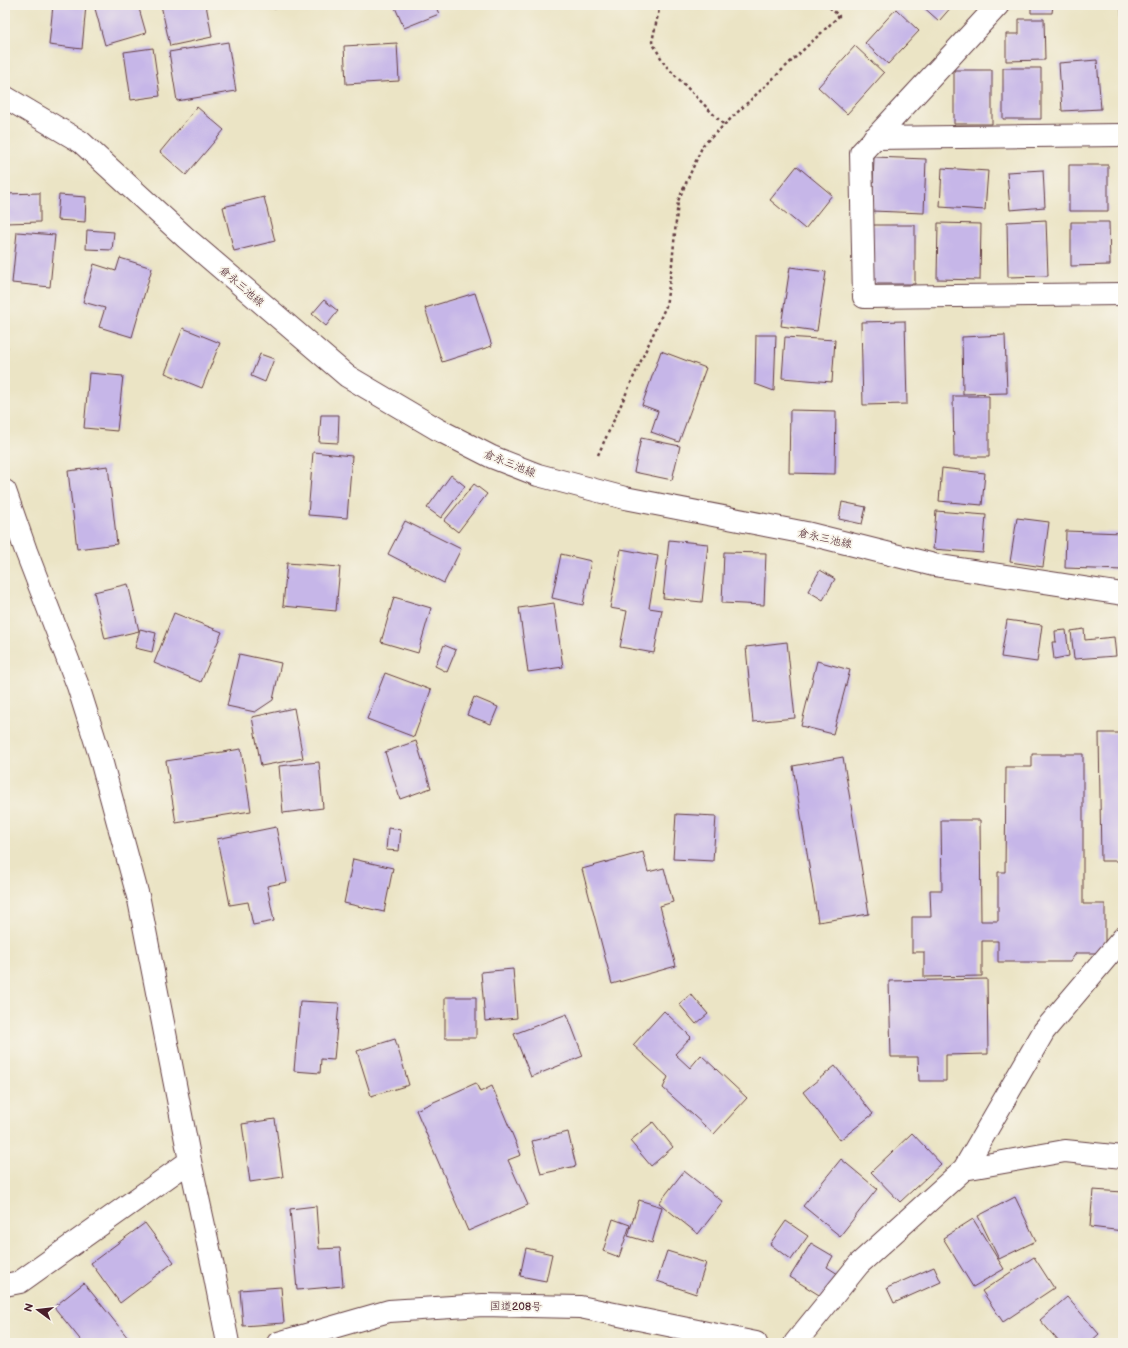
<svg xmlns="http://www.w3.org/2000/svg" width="1128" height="1348" viewBox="0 0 1128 1348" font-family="'Balsamiq Sans','Klee One',sans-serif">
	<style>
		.building { fill: #c6b6e8 }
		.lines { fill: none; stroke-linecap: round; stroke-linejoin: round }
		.minor-casing { stroke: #623d42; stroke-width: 24 }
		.major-casing { stroke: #623d42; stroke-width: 24 }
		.highway-casing { stroke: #623d42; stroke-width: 24 }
		.path { stroke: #623d42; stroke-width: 2.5; stroke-dasharray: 3 3; stroke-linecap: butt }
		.minor { stroke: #fff; stroke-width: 22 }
		.major { stroke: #fff; stroke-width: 22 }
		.highway { stroke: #fff; stroke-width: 22 }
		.labels { text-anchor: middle; stroke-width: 3.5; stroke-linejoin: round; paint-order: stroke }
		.street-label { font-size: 11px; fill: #4a1f2b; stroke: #f7f3e8 }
	</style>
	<rect width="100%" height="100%" fill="#f7f3e8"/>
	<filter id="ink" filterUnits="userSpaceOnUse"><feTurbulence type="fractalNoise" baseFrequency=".025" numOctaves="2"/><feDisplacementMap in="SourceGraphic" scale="8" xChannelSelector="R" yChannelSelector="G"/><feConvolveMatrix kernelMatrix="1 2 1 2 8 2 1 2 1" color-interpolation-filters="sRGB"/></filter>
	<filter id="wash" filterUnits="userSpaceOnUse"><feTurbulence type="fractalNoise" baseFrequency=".012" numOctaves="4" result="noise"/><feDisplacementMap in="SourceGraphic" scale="16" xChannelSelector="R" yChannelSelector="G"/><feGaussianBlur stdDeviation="0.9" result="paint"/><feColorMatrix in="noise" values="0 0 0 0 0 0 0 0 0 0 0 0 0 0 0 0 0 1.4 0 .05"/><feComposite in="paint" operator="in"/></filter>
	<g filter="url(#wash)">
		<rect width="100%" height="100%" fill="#ebe4c5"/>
		<g id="blocks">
			<path class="building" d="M53,5H86L82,49L49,45Z
				M94,5H138L146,33L105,45Z
				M161,5H206L212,37L170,46Z
				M273,5H289V6L274,9Z
				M394,5H435L439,14L404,28Z
				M921,5H953L939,21Z
				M1031,5H1053L1052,13H1031Z
				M1121,7H1123V28H1122Z
				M896,9L919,31L888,64L865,43Z
				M1019,19H1044L1045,60L1006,61V34H1019Z
				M228,42L236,91L177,101L169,52Z
				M397,43L399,81L346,84L344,46Z
				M855,46L884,73L847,114L818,87Z
				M153,48L160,96L131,100L124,52Z
				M1097,60L1101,109L1062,111L1059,63Z
				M1003,68H1041V119H1003Z
				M954,70H992V124H954Z
				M197,107L224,130L186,175L160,152Z
				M874,157L926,159L924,213L872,211Z
				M1069,165H1108V211H1069Z
				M797,166L832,195L805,229L770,200Z
				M942,168L988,171L985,210L940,207Z
				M1043,170L1045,207L1010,210L1007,172Z
				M40,193V222L5,223V194Z
				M59,195L86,197L85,222L57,220Z
				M264,197L275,241L234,251L223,207Z
				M1046,220L1048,276L1008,277L1007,222Z
				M1071,222H1109L1110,265L1071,266Z
				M938,223L981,224L980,280L937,279Z
				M870,225H915V284H870Z
				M87,230L114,232L112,250L86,249Z
				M17,232L55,235L50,287L12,283Z
				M120,258L152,268L132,337L99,327L105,308L83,302L94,264L116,271Z
				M790,267L826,272L817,331L781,326Z
				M475,293L492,346L442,362L425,308Z
				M324,300L338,311L326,326L312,314Z
				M905,321L907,404L863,405L861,322Z
				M183,328L220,343L202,388L165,373Z
				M756,335H776L774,391L755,384Z
				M1005,335L1007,393L963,394L962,337Z
				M785,337L835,340L832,382L782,378Z
				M5,339L8,348L5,349Z
				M661,351L706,368L679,442L651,432L658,411L642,405Z
				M260,354L274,359L265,382L251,376Z
				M89,373L123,376L117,431L84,428Z
				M953,396H989V457H954Z
				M790,410L836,411L835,474L789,473Z
				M321,415H339L338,443L319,442Z
				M641,438L680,446L672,480L634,472Z
				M313,452L352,456L347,518L308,515Z
				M108,466L117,544L77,549L68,471Z
				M942,468L985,473L982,505L939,501Z
				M451,475L465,486L441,518L427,508Z
				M474,484L487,494L458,532L444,521Z
				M842,502L866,507L862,524L839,519Z
				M936,511L986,515L983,553L933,549Z
				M1017,518L1049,522L1043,567L1010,562Z
				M405,521L461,549L444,583L388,554Z
				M1066,531L1123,533V570L1065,568Z
				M669,540L708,544L702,602L663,598Z
				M621,549L658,556L649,608L662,610L654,653L620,647L627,611L610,608Z
				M724,552L766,553L764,605L722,603Z
				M561,554L591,561L583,605L552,598Z
				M287,563L340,567L336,611L283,606Z
				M820,570L835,579L823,600L808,591Z
				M128,584L139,631L105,639L94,592Z
				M394,597L431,608L418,653L381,642Z
				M554,603L563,667L528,672L519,608Z
				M174,613L222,632L201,682L154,663Z
				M1007,620L1042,625L1037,662L1001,657Z
				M140,629L156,633L152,652L135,648Z
				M1084,629L1085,640L1114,637L1116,656L1074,659L1071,631Z
				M1066,630L1069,656L1054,659L1052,642H1056L1055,631Z
				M787,642L795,718L753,722L746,647Z
				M444,645L456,650L447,672L435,666Z
				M239,654L281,663L273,700L255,712L227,706Z
				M817,661L850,670L833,734L801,726Z
				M385,673L431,690L414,737L367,719Z
				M474,697L498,707L491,724L467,715Z
				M294,708L303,758L261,766L252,717Z
				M1099,733H1123V861H1101Z
				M416,741L431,788L400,799L385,752Z
				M241,749L251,811L176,823L166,761Z
				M1032,754H1083V904H1105V953H1076L1070,962H998V941H982V976L924,977V952H912V917H931L930,890H942L941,820H980L981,921H998V872H1005L1006,767H1032Z
				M843,757L869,914L818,922L793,766Z
				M319,762L323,808L283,813L279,766Z
				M676,814L716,816L713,861L673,859Z
				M276,827L287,882L267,886L274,921L253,925L248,902L230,905L217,839Z
				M388,828L401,830L399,851L386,850Z
				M643,852L648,872L664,868L673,902L660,906L676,966L612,984L582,869Z
				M353,859L393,868L384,912L344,903Z
				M513,969L517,1018L485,1021L481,972Z
				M987,979L988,1054L946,1055V1081H919L918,1057H891L889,981Z
				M691,994L708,1014L696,1024L679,1004Z
				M445,997H476V1038H445Z
				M300,1001L339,1003L334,1060L321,1059L320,1073L294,1071Z
				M664,1011L691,1037L675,1054L690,1068L701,1055L747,1098L714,1134L663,1088L668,1077L633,1045Z
				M567,1014L583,1056L531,1077L514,1034Z
				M395,1039L409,1085L371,1096L357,1051Z
				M835,1066L873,1114L840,1140L803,1092Z
				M476,1083L480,1092L492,1086L521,1155L508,1160L528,1205L468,1231L416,1110Z
				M275,1119L283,1177L250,1182L242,1124Z
				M653,1122L673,1147L651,1166L630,1141Z
				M568,1132L576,1166L541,1174L532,1141Z
				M912,1133L941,1164L900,1202L871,1172Z
				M841,1159L877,1189L840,1236L803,1206Z
				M684,1171L723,1202L698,1234L659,1203Z
				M1093,1190L1123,1192V1231L1090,1227Z
				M1015,1197L1036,1241L999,1259L978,1216Z
				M639,1200L662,1207L652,1243L628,1236Z
				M316,1206L319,1249L340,1248L343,1286L297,1290L290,1209Z
				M613,1219L630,1225L619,1257L603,1251Z
				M973,1219L1004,1269L973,1287L943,1238Z
				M786,1221L808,1236L791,1260L770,1244Z
				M145,1223L174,1262L120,1303L91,1263Z
				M811,1243L833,1256L827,1267L838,1274L824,1298L790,1277Z
				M526,1248L552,1254L546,1281L520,1276Z
				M667,1251L706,1263L696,1294L657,1281Z
				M1034,1257L1054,1288L1003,1322L982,1291Z
				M934,1267L941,1282L894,1303L887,1288Z
				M84,1283L132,1343H83L54,1307Z
				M281,1287L284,1323L243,1326L240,1290Z
				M1067,1297L1099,1334L1089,1343H1060L1040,1320Z"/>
		</g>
	</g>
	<g filter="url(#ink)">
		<use href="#blocks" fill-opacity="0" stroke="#623d42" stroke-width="1"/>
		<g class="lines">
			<g class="minor-casing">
				<path id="minor" d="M998,5L861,153L864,297L1123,294
					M874,138L1123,135
					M5,491L26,551L78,686L100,756L139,900L190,1161L213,1267L228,1343
					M964,1169L1065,1151L1123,1157
					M5,1285L20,1282L190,1161
					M795,1343L859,1264L964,1169L1044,1031L1123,938"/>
			</g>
			<g class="major-casing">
				<path id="major" d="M5,97L81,142L186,238L347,376L437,429L492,457L538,475L625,498L806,533L934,565L1123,594"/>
			</g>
			<g class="highway-casing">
				<path id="highway" d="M278,1343L389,1311L483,1305L580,1307L756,1343"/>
			</g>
			<path class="path" d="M660,5L652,42L665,65L724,125
				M598,455L666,306L672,264L678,201L703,145L839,16L827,5"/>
			<use href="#minor" class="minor"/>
			<use href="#major" class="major"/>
			<use href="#highway" class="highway"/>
		</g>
	</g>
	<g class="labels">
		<g class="street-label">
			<text transform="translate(242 286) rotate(41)" y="4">倉永三池線</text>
			<text transform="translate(510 463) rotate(22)" y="4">倉永三池線</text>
			<text transform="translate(825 538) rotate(13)" y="4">倉永三池線</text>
			<text transform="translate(516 1306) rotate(1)" y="4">国道208号</text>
		</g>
	</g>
	<rect width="1128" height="1348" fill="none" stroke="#f7f3e8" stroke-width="20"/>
	<g transform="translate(38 1310) rotate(285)" stroke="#f7f3e8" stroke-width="3" paint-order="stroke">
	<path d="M0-3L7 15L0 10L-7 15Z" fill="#4a1f2b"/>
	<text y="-6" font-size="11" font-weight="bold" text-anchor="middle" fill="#4a1f2b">N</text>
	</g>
</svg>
